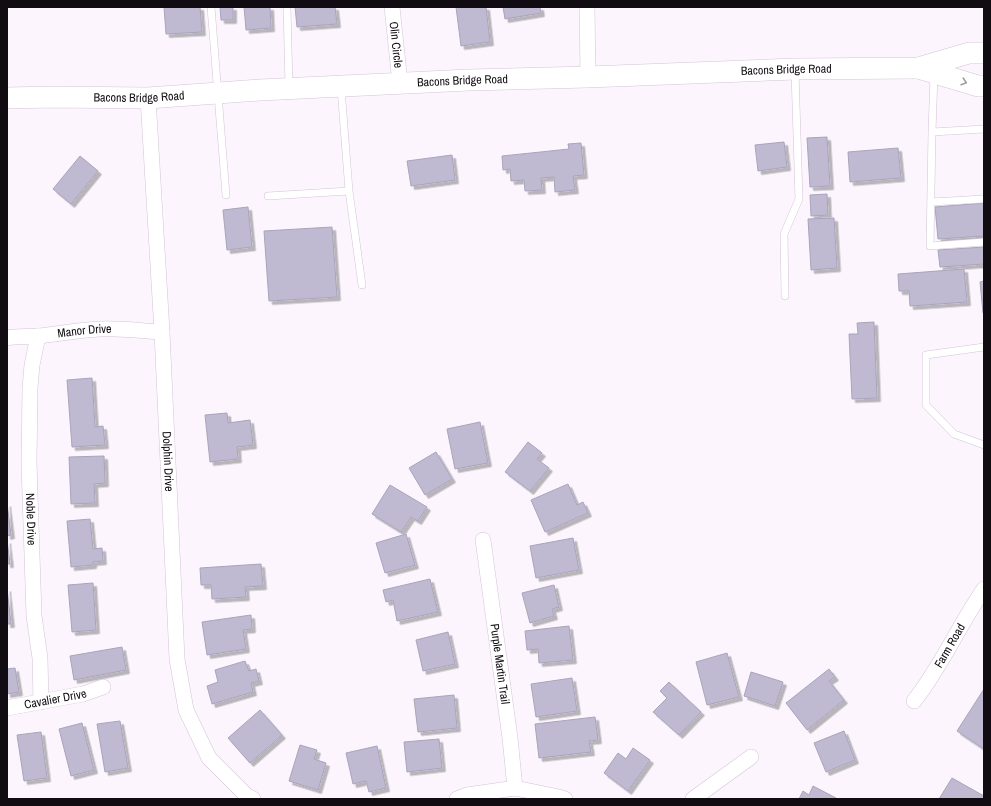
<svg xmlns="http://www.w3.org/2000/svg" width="991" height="806" viewBox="0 0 991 806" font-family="'Archivo Narrow',sans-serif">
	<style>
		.building { fill: #bfbad2; stroke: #a8a4ba; filter: url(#shadow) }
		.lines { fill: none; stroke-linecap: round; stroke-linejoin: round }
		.service-casing { stroke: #d4c3d7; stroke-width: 8 }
		.minor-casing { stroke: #d4c3d7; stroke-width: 16 }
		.secondary-casing { stroke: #d4c3d7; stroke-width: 22 }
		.service { stroke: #fff; stroke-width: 7 }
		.minor { stroke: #fff; stroke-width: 15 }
		.secondary { stroke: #fff; stroke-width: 21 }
		.oneway { stroke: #a09ea0 }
		.labels { text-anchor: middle; stroke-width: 4; stroke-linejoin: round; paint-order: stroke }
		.street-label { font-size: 12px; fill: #110c12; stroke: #fff }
	</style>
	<defs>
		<filter id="shadow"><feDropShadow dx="3.5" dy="3.5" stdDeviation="0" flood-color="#0004"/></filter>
	</defs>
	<rect width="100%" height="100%" fill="#fcf5fe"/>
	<path class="building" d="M164,7H200L202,32L166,34Z
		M220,7H233V20H221Z
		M244,7H270L271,28L246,30Z
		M295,7H335L337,24L297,27Z
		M456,7H486L490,42L461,46Z
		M503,7H540L541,13L505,19Z
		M827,137L830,186L810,187L807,138Z
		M784,142L787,167L758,171L755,145Z
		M581,143L584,175L573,176L575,190L555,192L554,177L541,178L542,190L525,191L524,180L511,181L510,169L503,170L502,156L569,149L568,144Z
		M898,148L901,178L850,182L848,152Z
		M452,155L455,180L411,186L407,161Z
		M80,156L98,171L71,204L53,189Z
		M827,194L828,215L811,216L810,195Z
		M984,203V236L938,239L935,207Z
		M248,207L252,247L227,250L223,210Z
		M834,218L837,268L811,270L808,219Z
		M332,227L337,297L269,301L264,231Z
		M984,247V264L940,267L938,250Z
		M964,269L967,302L910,306L909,291H899L898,274Z
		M984,281V313H983L980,282Z
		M874,322L877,398L852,399L849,334H858L857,323Z
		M92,378L95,427L103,426L105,445L72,447L67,380Z
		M227,413L228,423L250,420L253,445L237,447L238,459L210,462L205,415Z
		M480,422L488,463L455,469L447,429Z
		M528,442L542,453L537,459L549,468L530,491L505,472Z
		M436,452L452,479L425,495L409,468Z
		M104,456L105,483L94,484L95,503L71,504L69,457Z
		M568,484L577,505L583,502L588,513L545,532L531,500Z
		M390,485L427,507L418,521L411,517L401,532L372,514Z
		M7,503L11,535L7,536Z
		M90,519L93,549L102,548L103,561L93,562V565L71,567L67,521Z
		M406,534L415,565L385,573L376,543Z
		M573,538L579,570L536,578L530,546Z
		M7,540L10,564H7Z
		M261,564L263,586L245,587L246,597L212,599L211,585H201L200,568Z
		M430,579L438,612L397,621L393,600L386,602L383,590Z
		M93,583L96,630L72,632L68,585Z
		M554,585L559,607L552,609L554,616L530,623L522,593Z
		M7,588L11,624H7Z
		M251,615L252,629L243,630L246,649L207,655L202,622Z
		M569,626L573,660L539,663L538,649L527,650L525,631Z
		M448,632L455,664L423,671L416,640Z
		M122,647L126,670L74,680L70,656Z
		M727,653L739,697L707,705L696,662Z
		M245,661L249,671L256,669L259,681L251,683L253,692L212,704L207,686L218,682L215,670Z
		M15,668L19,692L7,694V669Z
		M829,669L835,677L829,681L844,700L807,730L786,703Z
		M751,672L783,682L775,706L744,696Z
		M572,678L577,711L536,717L531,684Z
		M669,682L701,712L679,735L653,712L667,698L660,691Z
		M984,689V749L957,731Z
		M454,695L457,728L418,732L414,699Z
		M260,710L282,735L250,763L228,738Z
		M595,717L598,740L589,741L591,752L539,758L535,724Z
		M120,721L128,768L105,772L97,724Z
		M82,723L94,770L71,776L59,729Z
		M844,731L855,760L826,772L814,743Z
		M41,732L47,778L24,781L17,735Z
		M439,739L442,768L407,772L404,742Z
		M300,745L317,750L314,759L326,763L318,790L289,781Z
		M377,746L386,788L369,792L366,781L353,784L346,753Z
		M633,748L650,760L628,791L604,773L618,753L626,759Z
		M952,778L984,796L983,799H939Z
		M813,786L836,798L835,799H799L803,791L809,795Z"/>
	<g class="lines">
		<g class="service-casing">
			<path id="service" d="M211,7L226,195
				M287,7L289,87
				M934,75L932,132L984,129
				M932,132L930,246L984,242
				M349,191L362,285
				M268,196L349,191L341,88
				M931,202L984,199
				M785,296L784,234L799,199L795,72
				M984,347L926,355V405L954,434L984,445"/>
		</g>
		<g class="minor-casing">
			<g id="minor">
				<path id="s1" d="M392,7L400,83"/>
				<path d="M587,7L588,77"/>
				<path id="s2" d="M148,98L162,332L177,659L186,710L209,758L247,796L253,799"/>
				<path id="s3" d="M38,336L32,365L30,388L29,463L34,616L40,658L41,702"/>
				<path id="s4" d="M7,338C17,336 28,337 38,336C58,334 79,330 100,329C120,328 142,331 162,332"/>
				<path id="s5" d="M483,540L510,738L515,788"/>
				<path id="s6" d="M914,701C941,667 959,625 984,589"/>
				<path id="s7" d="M7,708L83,694L103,687"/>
				<path d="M457,799L467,795L515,788L559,797L565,799"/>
				<path d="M693,799L751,757"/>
			</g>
		</g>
		<g class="secondary-casing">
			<g id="secondary">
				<path d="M918,68L978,86H984"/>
				<path id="s8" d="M7,98L54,97L148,98L260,90L469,80L588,77L795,69L918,68L969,53H984"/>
			</g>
		</g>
		<use href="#service" class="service"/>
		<use href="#minor" class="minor"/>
		<use href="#secondary" class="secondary"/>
	</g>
	<defs><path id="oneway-chevron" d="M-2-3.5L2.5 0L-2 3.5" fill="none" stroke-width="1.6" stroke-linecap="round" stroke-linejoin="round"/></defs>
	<use class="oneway" href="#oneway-chevron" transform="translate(964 82) rotate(17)"/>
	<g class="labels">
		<g class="street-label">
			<text dy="4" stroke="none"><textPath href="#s1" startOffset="38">Olin Circle</textPath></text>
			<text dy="4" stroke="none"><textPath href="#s8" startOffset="780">Bacons Bridge Road</textPath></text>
			<text dy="4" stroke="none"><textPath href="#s8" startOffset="456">Bacons Bridge Road</textPath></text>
			<text dy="4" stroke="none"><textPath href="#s8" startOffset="132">Bacons Bridge Road</textPath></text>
			<text dy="4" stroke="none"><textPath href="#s4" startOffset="78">Manor Drive</textPath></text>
			<text dy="4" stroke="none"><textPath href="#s2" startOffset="364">Dolphin Drive</textPath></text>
			<text dy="4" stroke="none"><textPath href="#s3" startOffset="184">Noble Drive</textPath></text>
			<text dy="4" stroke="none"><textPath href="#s6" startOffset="66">Farm Road</textPath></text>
			<text dy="4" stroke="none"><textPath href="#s5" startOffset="125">Purple Martin Trail</textPath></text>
			<text dy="4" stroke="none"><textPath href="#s7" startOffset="49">Cavalier Drive</textPath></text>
		</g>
	</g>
	<rect width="991" height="806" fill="none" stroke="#110c12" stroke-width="16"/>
</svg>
